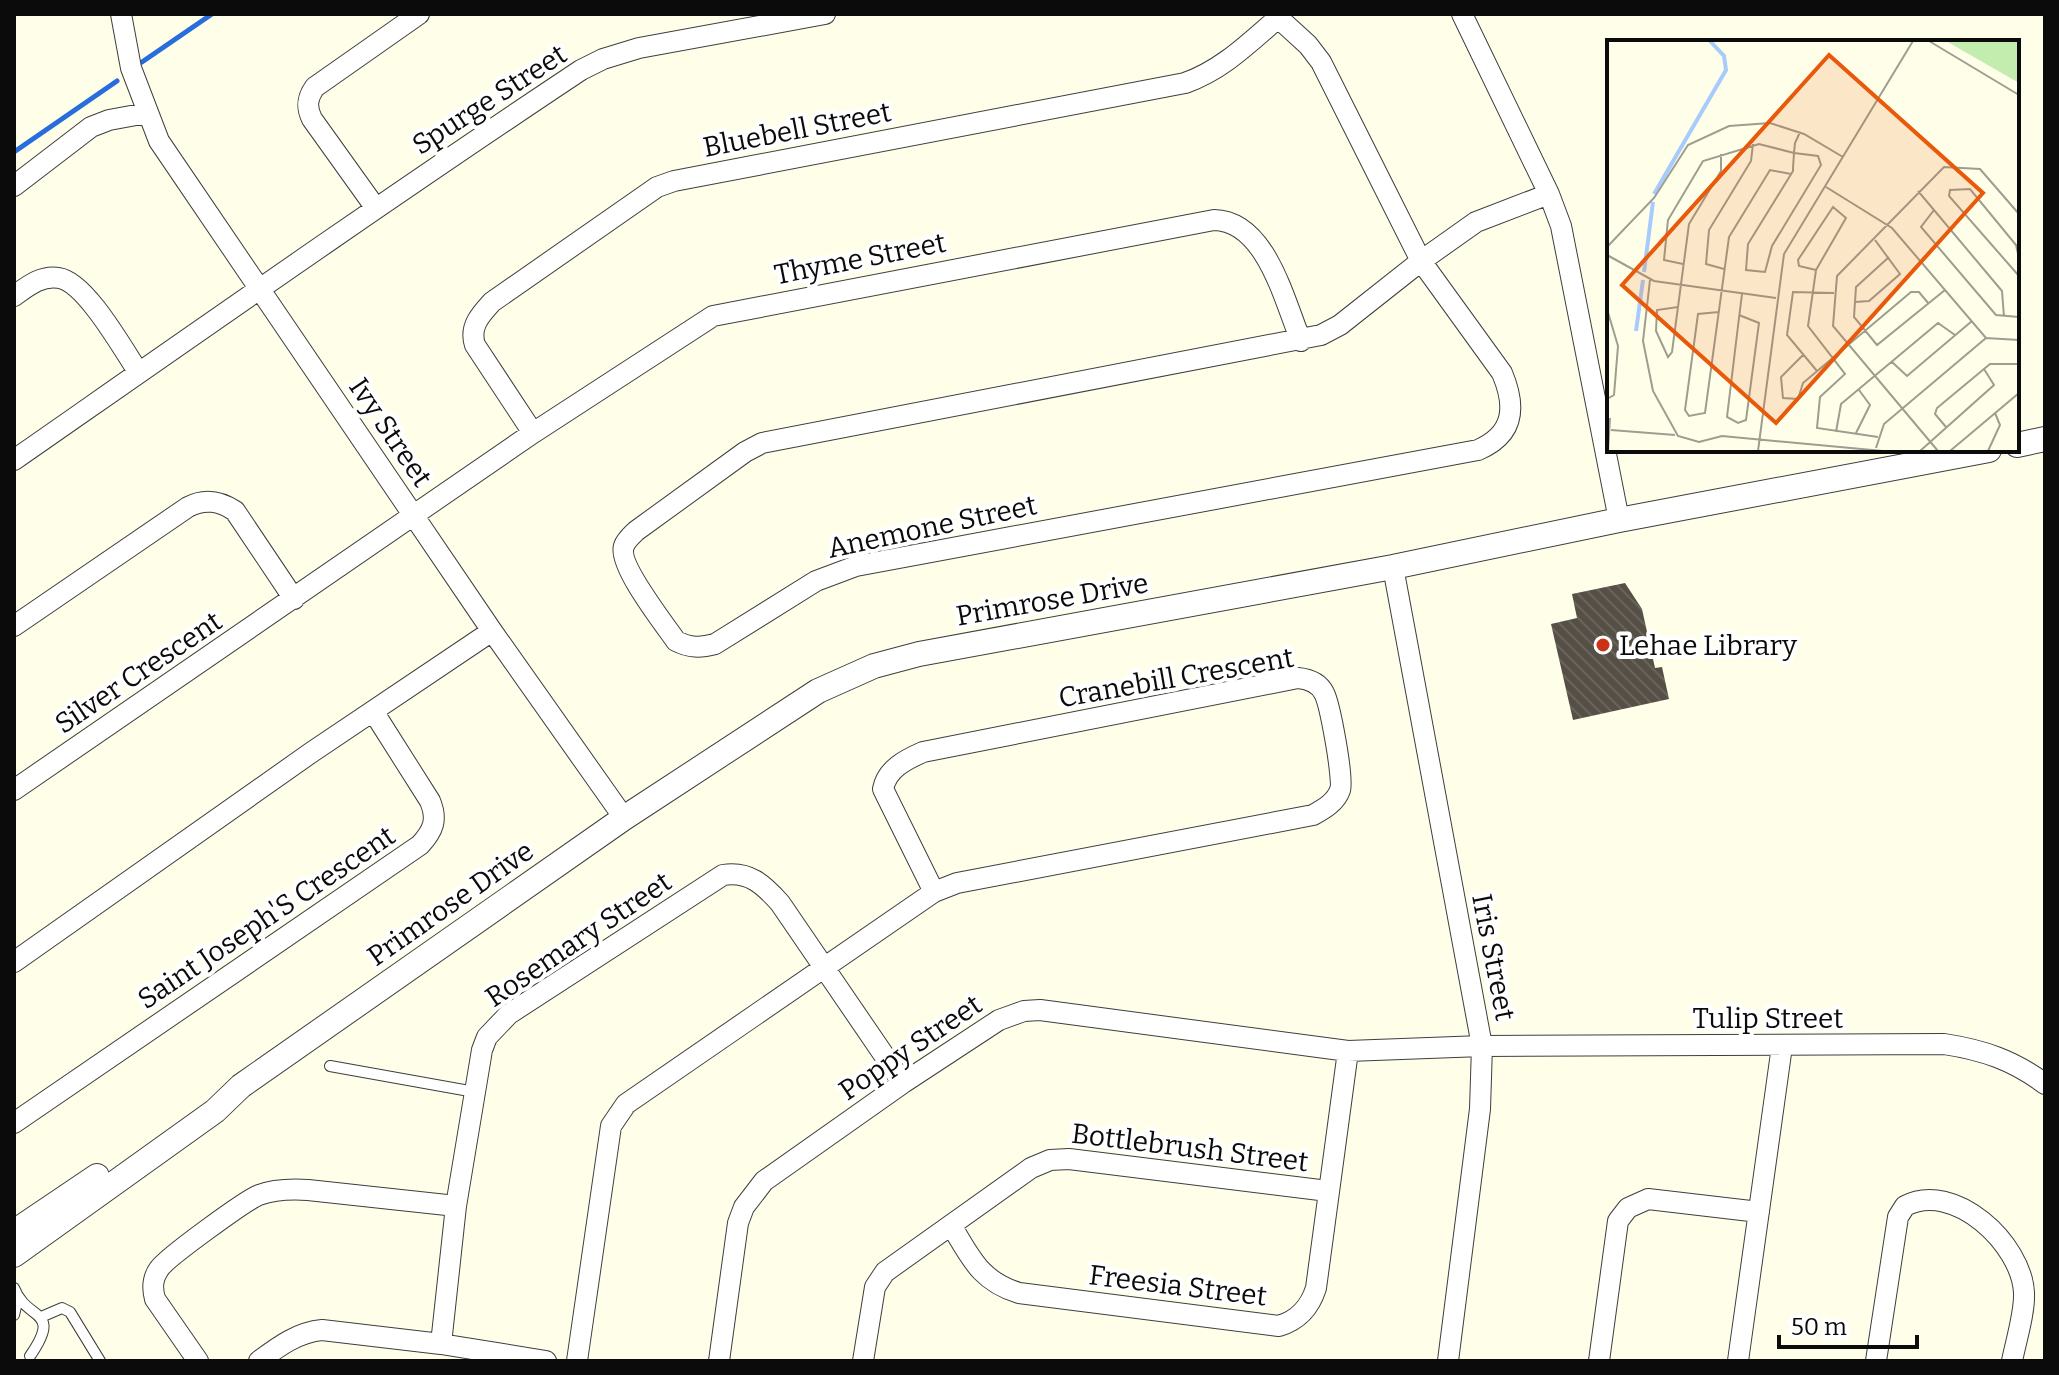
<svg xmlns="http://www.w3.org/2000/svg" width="2059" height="1375" viewBox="0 0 2059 1375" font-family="Bitter,serif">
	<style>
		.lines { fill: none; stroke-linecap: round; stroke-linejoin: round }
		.stream { stroke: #276ddb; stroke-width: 5 }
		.building { fill: url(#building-back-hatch) }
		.service-casing { stroke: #3e3e3e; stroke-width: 12 }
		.minor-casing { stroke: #3e3e3e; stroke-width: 22 }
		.tertiary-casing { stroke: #3e3e3e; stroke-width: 26 }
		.service { stroke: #fff; stroke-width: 10 }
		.minor { stroke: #fff; stroke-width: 20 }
		.tertiary { stroke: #fff; stroke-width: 24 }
		.poi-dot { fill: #c93316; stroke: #fff; stroke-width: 3 }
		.labels { text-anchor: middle; stroke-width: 8; stroke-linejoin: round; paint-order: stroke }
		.street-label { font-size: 28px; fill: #0b0b0b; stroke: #fff }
		.poi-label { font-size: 28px; fill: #0b0b0b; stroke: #fff; text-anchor: start }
		.inset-river { fill: none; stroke: #a8cbfd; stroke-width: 4 }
		.inset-road { fill: none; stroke: #9d9d90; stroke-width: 2 }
		.view { fill: #e8590c; fill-opacity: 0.15; stroke: #e8590c; stroke-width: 4 }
		.inset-edge { fill: none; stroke: #0b0b0b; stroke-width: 4 }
	</style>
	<defs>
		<pattern id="building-back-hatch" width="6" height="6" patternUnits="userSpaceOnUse" patternTransform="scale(2)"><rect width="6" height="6" fill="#554f46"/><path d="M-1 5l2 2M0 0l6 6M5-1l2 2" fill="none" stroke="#68645c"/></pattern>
	</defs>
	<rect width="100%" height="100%" fill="#ffffe9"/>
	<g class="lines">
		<path class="stream" d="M142,62L212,14
			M14,152L117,81"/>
	</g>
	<path class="building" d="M1625,583L1642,609L1655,668L1662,667L1669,699L1573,720L1551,624L1577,618L1572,594Z"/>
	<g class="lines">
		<g class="service-casing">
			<path id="service" d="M330,1066L475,1092
				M14,1288C27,1322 63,1308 30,1356
				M14,1315L18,1298
				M41,1317L62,1308L70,1312L100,1361"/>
		</g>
		<g class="minor-casing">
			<path id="minor" d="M121,14L131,68L159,141L492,631L624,818
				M1274,14L1308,45L1321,62L1421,261L1502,373C1516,406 1515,434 1478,450L856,566L816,581L715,644C700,648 690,648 676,641C665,625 617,564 624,546C626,540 632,535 636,531L745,452L762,443L1321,335L1340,325L1421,261L1476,222L1549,194
				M1462,14L1549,194L1561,226L1619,520
				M14,186L91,127L109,120L147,113
				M375,207L312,119C306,107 307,98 315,87L419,14
				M14,296C28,286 41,275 59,278C86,282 124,351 139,373
				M533,433L475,345C469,327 480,315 492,302L657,187L674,181L1185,83C1222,70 1249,43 1278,18
				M14,460C202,329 390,197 581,70L603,59L639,48L825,14
				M1393,567L1482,1046L1480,1109L1448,1361
				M14,626L188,507C205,498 220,501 235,511L294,599
				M14,790L533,433L713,316L1214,220C1266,221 1284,300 1301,341
				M14,962L312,752L492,631
				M14,1123L420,845C433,831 438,820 430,801L373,711
				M951,1225C971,1258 980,1281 1019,1293L1279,1326C1299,1320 1310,1307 1316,1288L1348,1051
				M441,1344L456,1206L482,1050L487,1037L509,1014L723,875C749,871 763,884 780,903L903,1083
				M198,1361L155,1299C152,1288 152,1279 159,1269C166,1258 246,1200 259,1195C275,1189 292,1189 308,1190L456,1206
				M259,1361C278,1347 298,1332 322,1330L441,1344L546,1361
				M577,1361L611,1126L626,1104L934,892L957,883L1313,815C1324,809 1336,802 1340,790C1344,780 1330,704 1324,693C1319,683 1308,679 1298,678L923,752C905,760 887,769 883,789L934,892
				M719,1361L738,1223L744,1207L764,1181L903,1083L999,1020L1024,1011L1040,1010L1348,1051L1482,1046L1944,1044C1983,1050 2013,1060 2045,1084
				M863,1361L875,1287L885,1272L1031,1168L1050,1160L1069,1159L1328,1191
				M1599,1361L1618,1221L1628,1208L1648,1199L1759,1212
				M1738,1361L1782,1046
				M1876,1361L1898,1217L1905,1206C1954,1180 2022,1244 2024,1293C2025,1312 2016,1341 2012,1361"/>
		</g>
		<g class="tertiary-casing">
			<path id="tertiary" d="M2017,445L2045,439
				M14,1232L97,1176
				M14,1255L215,1111L241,1086L624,818L818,691L874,666L919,654L1393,567L1619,520L1989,450"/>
		</g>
		<use href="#service" class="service"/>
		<use href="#minor" class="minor"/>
		<use href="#tertiary" class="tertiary"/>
	</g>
	<circle class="poi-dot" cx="1603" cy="645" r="8"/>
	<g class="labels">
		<g class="street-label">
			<text transform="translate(489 99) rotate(-33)" y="10">Spurge Street</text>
			<text transform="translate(797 129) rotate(-11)" y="10">Bluebell Street</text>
			<text transform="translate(860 258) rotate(-11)" y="10">Thyme Street</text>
			<text transform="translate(391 432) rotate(56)" y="10">Ivy Street</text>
			<text transform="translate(932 526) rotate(-12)" y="10">Anemone Street</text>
			<text transform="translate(1052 599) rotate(-10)" y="10">Primrose Drive</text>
			<text transform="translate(138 672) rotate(-34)" y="10">Silver Crescent</text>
			<text transform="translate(1176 677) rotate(-10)" y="10">Cranebill Crescent</text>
			<text transform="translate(450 903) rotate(-35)" y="10">Primrose Drive</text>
			<text transform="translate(266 917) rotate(-34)" y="10">Saint Joseph'S Crescent</text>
			<text transform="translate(578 939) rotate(-34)" y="10">Rosemary Street</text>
			<text transform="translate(1494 957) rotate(79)" y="10">Iris Street</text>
			<text x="1768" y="1028">Tulip Street</text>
			<text transform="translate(910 1047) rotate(-34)" y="10">Poppy Street</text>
			<text transform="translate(1190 1147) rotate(7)" y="10">Bottlebrush Street</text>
			<text transform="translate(1178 1285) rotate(7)" y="10">Freesia Street</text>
		</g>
		<g class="poi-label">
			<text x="1619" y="655">Lehae Library</text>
		</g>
	</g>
	<g transform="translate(1607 40)">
		<rect width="412" height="412" fill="#ffffe9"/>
		<path d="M339,1H412V43Z" fill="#c2edaf"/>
		<path class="inset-river" d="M47,154L119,30L117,16L103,1M37,232L46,162M29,291L36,240"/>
		<path class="inset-road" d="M322,1L412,55M219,147L285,188L379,298L412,300M311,151L395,251L397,277M327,170L314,187L389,275L412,277M0,207L47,158L81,105L122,86L163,83L197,94L236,117M0,215L47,241L169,258M282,217L249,247L247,277L270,305L338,250M412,218L409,205L363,149L343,150L342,156L412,236M76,224L57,220L61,180L96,121L152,104L187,113L211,116L214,125L165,206L158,232L139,230L141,204L186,131V128L187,113L188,103L193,92M117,229L99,224L102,190L144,121L146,104M209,230L192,226L191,220L226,167L239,178L209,230L201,286L238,334L213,357L210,388L271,397M43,240L36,301L46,351L71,396L92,402L115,396L276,411M248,262L262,261L293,234L268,200M71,267L50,270L49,291L61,317L65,312L82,184L114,131V114M0,269L11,306L7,355L0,359M112,272L91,274L78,370L82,376L98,373L122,197L163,130L184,134M132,275L152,283L139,380L131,383L120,377L131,286L135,254M196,315L174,337L176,358L191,359L196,343L304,252H312L322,264M285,322L300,336L365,281M210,331L180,295L186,252L227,253M339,387L328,374L330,368L383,324H412M4,390L68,395M229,392L234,364L331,283L348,295M249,393L263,365L252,350M269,408L277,384L379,298M1,411L3,378M33,411H77M151,411L177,214L306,1M313,411L387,345L377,329M331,411L226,286L230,236L337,127L373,129L412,174M343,411L412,353M381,411L393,385L388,373"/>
		<path class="view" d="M222,15L376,153L169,383L15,245Z"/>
		<rect width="412" height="412" class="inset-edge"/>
	</g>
	<rect width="2059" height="1375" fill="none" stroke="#0b0b0b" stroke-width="32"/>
	<path d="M1779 1335v12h138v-12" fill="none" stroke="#0b0b0b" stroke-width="4"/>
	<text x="1791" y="1335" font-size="24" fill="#0b0b0b" stroke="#ffffff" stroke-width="6" paint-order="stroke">50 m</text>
</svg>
